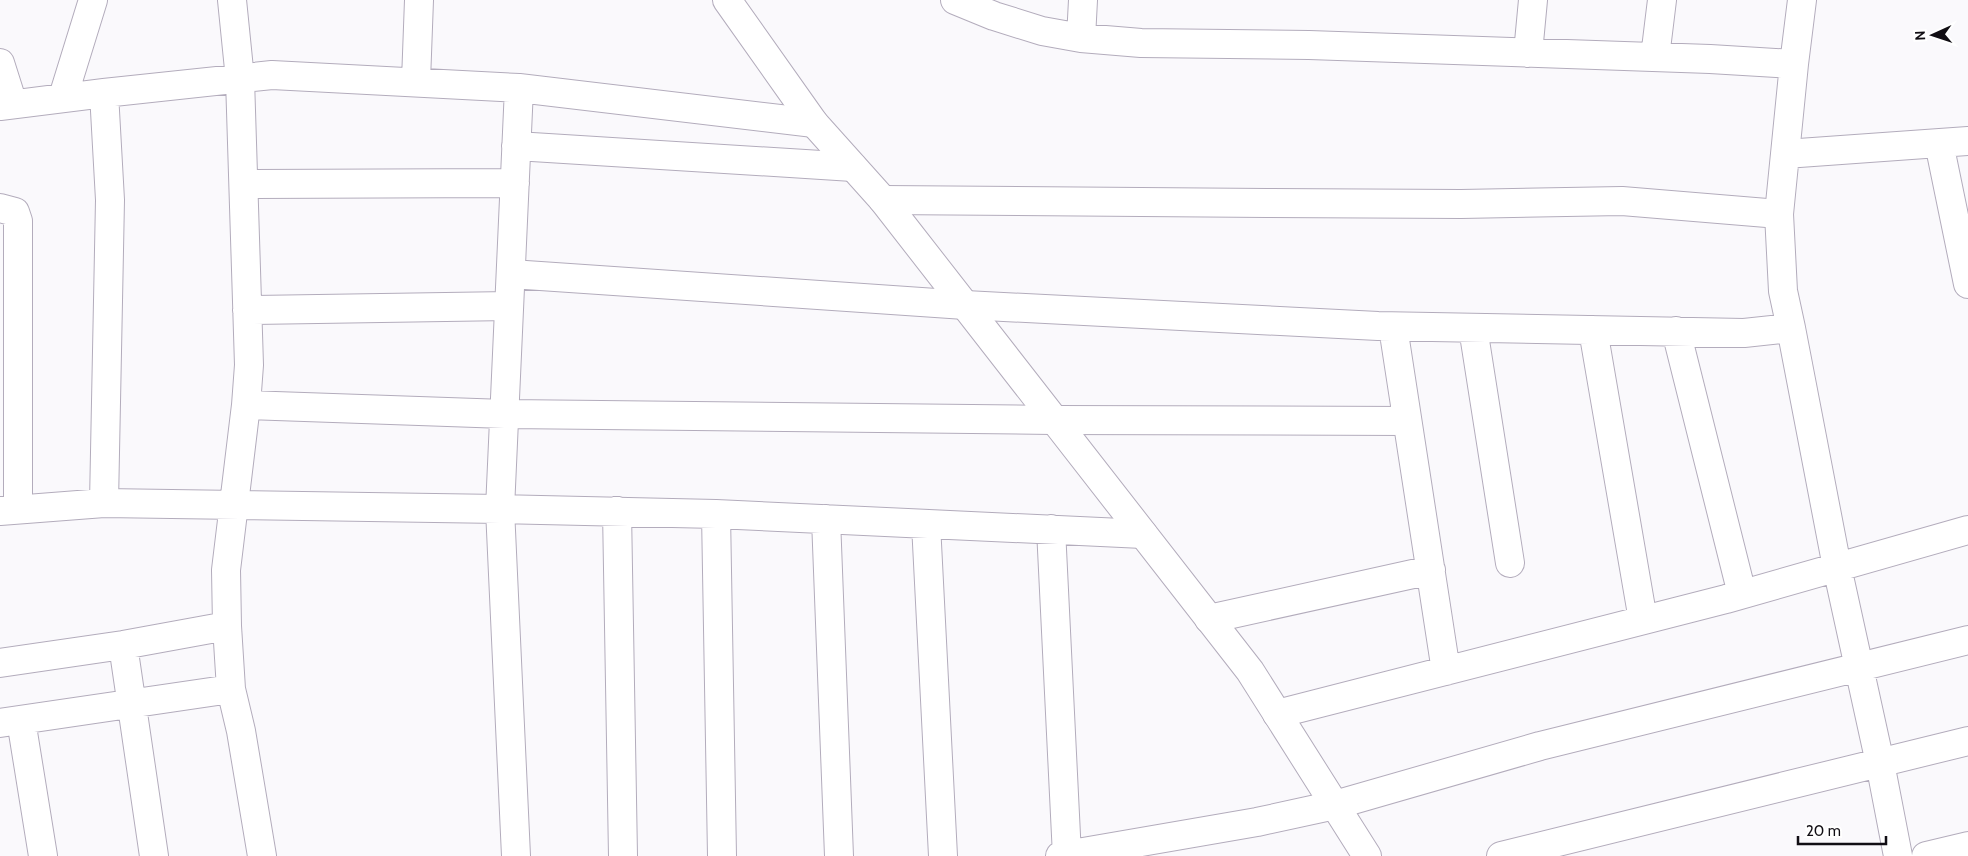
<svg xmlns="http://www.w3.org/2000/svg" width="1968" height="856" viewBox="0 0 1968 856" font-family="Cabin,sans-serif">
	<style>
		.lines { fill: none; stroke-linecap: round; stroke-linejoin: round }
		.street-casing { stroke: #b3acbc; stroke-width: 30 }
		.secondary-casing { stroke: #b3acbc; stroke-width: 30 }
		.street { stroke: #fff; stroke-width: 28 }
		.secondary { stroke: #fff; stroke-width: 28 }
	</style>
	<rect width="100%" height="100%" fill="#faf9fc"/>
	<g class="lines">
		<g class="street-casing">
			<path id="street" d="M232,0L240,79L249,365L246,405L226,570L227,626L231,689L241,731L262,856
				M955,0L994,16L1042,31L1081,38L1141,43L1309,45L1710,59L1794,64L1802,0
				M1081,38L1083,0
				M1528,53L1533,0
				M1655,57L1662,0
				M0,63L13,104
				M416,81L419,0
				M63,97L93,0
				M0,106L104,93L272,75L519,88L814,123
				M1939,143L1968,284
				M516,146L853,167
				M1785,154L1968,141
				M244,184L515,183
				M883,200L1267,203L1461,204L1622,201L1779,214
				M0,208L15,212L18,221V509
				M511,274L965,305L1378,326L1744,333L1791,328L1783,291L1779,214L1794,64
				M247,310L509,306
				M1393,327L1446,671
				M1473,328L1510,563
				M1791,328L1837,567L1880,763L1898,856
				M1593,330L1643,620
				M1676,331L1742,594
				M246,405L505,414L1053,420L1407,421
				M104,503L110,200L104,93
				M0,511L104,503L500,509L716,514L1143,534
				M617,511L623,856
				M716,514L722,856
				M826,519L839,856
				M926,524L943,856
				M1051,529L1067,856
				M1209,619L1431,570
				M123,645L154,856
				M0,663L123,645L227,626
				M1277,714L1726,599L1968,530
				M21,720L43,856
				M0,723L231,689
				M516,856L500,509L519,88
				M1060,856L1257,822L1335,805L1540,746L1968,640
				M1501,856L1968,741
				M1926,856L1968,846"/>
		</g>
		<g class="secondary-casing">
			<path id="secondary" d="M727,0L814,123L883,200L1250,671L1367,856"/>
		</g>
		<use href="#street" class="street"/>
		<use href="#secondary" class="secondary"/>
	</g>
	<g transform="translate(1933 35) rotate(267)" stroke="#ffffff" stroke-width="4" paint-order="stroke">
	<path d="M0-4L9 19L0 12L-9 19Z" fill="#110e14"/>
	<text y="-8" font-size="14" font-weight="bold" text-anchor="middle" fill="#110e14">N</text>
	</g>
	<path d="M1798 836v8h88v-8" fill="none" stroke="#110e14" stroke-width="2.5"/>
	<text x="1806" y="836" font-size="15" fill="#110e14" stroke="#ffffff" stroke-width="4" paint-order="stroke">20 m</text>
</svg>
